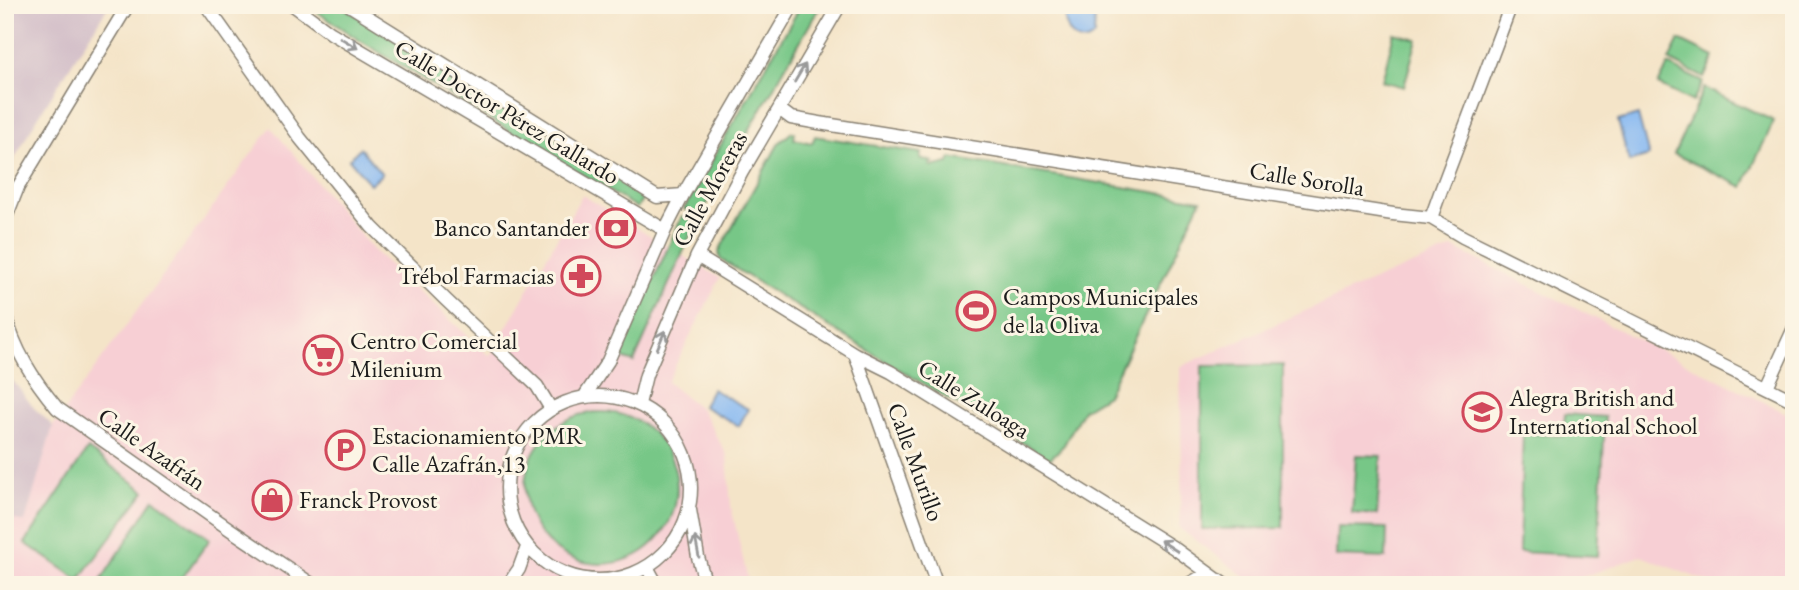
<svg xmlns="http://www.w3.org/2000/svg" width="1799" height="590" viewBox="0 0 1799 590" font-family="'EB Garamond',serif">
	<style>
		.built { fill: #f7cfd4 }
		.industrial { fill: #d2bdc8 }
		.green { fill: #77c787; stroke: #4a7252; stroke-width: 2 }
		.water { fill: #84b7f2; stroke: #506a87; stroke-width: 2 }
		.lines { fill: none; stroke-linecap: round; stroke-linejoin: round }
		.street-casing { stroke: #888072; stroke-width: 15 }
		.street { stroke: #fff; stroke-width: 12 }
		.oneway { stroke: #999 }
		.labels { text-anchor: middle; stroke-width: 6; stroke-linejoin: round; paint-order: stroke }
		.street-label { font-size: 24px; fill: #1c1c1c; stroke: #fcf5e5 }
		.poi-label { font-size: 24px; fill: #1c1c1c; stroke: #fcf5e5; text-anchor: start }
	</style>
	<rect width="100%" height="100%" fill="#fcf5e5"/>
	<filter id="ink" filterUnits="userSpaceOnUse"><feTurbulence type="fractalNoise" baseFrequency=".0143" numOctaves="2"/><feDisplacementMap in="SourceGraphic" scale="14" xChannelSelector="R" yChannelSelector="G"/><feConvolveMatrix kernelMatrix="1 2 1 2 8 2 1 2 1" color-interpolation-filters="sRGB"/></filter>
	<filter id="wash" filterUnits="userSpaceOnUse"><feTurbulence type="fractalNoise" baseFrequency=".00686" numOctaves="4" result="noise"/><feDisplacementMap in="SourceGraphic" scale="28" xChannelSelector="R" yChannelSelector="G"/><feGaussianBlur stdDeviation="1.57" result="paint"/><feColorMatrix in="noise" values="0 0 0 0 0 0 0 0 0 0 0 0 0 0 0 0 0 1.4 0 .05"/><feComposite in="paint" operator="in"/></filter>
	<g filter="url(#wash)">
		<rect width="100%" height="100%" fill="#f4e4c8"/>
		<path class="built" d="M271,127L374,251L490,356L582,195L720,278L667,382L701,409L727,455L731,507L749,585H5V517L25,521L53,426Z
			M1454,248L1794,417V585H1716L1641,556L1560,585H1256L1179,528L1182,476L1180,367L1372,281Z"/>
		<path class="industrial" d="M5,5H109L36,120L5,176Z
			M5,365L13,381L34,408L53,426L25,522L5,517Z"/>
		<path class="green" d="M307,5H340L645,196L637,208L359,40Z
			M801,5H821L700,216L684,209Z
			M1394,33L1417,39L1404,87L1382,81Z
			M1679,40L1714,57L1704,78L1669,60Z
			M1668,65L1703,82L1693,102L1658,85Z
			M1704,88L1774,121L1743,187L1674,154Z
			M792,132H795L794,139L812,143L815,136L921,153L920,158L933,162L930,164L931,167L949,163L951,158L1201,200L1107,395L1083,410L1064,445L1050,459L890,364L720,259L719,251L779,143Z
			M682,216L696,223L634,362L619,357Z
			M1283,365V528L1202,529V366Z
			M525 488a76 76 0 1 1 152 0a76 76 0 1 1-152 0Z
			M1565,414L1605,417L1598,556L1519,552L1523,433L1563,436Z
			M88,449L145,491L79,580L25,543Z
			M1356,455L1381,456L1377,515L1352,513Z
			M154,499L210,539L177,585H98Z
			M1337,527L1387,528L1386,558L1336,556Z"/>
		<path class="water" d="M1079,5H1112L1106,13L1095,17L1094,36C1079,51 1064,31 1065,15L1071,8Z
			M1638,115L1649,156L1629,162L1618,121Z
			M360,148L382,174L370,184L349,159Z
			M712,389L748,409L739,426L703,406Z"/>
	</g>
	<g filter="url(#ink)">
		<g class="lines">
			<g class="street-casing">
				<path id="street" d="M206,5L300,138L372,227L446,300L537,386L551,409
					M293,5L331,33L665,230
					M349,5L657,197L683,195
					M779,109L791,118L819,123L1393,214L1431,218L1463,237L1794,401
					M1431,218L1440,193L1511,5
					M5,220L18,187L128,5
					M697,256L855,354L891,372L923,392L1174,548L1225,585
					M5,313C14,350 33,379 57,408L231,530L313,585
					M855,354L937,585
					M1767,387L1794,328
					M507 488a92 92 0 1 1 184 0a92 92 0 1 1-184 0Z
					M584,397L608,361L665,230L683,195L793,5
					M639,404L646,375L697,256L742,172L840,5
					M690,510L698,557L706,585
					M647,567L657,585
					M508,585L519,569L527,547
					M1187,585L1208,573"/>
			</g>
			<use href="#street" class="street"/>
		</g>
		<defs><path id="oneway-shaft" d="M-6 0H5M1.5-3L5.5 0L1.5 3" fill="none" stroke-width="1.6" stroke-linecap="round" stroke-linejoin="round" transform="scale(1.75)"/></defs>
		<g class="oneway">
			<use href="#oneway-shaft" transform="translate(349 43) rotate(31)"/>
			<use href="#oneway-shaft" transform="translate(800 73) rotate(-59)"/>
			<use href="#oneway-shaft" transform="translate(661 340) rotate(-67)"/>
			<use href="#oneway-shaft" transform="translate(1169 546) rotate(-147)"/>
			<use href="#oneway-shaft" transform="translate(697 547) rotate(-101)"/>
		</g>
	</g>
	<defs>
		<g id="bank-ring" transform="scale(2.0125)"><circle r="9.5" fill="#fcf5e5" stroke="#d1495b" stroke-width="1.5"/><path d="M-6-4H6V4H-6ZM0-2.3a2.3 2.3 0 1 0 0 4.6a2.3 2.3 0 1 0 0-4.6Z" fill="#d1495b"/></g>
		<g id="pharmacy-ring" transform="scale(2.0125)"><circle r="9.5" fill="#fcf5e5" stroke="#d1495b" stroke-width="1.5"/><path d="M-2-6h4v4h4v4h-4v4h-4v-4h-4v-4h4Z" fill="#d1495b"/></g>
		<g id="stadium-ring" transform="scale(2.0125)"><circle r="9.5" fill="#fcf5e5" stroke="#d1495b" stroke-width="1.5"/><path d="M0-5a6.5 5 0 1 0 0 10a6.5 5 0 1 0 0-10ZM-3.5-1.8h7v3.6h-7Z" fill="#d1495b"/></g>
		<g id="supermarket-ring" transform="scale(2.0125)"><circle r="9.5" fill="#fcf5e5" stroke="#d1495b" stroke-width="1.5"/><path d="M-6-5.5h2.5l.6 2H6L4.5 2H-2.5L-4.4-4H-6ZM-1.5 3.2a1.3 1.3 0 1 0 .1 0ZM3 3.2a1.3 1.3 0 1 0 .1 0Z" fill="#d1495b"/></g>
		<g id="school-ring" transform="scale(2.0125)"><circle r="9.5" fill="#fcf5e5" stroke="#d1495b" stroke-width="1.5"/><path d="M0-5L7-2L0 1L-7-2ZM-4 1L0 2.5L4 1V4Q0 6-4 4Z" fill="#d1495b"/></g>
		<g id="parking-ring" transform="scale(2.0125)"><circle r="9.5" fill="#fcf5e5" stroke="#d1495b" stroke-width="1.5"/><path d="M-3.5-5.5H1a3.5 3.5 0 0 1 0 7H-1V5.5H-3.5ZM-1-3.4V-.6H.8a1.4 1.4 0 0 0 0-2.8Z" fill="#d1495b"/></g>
		<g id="shop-ring" transform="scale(2.0125)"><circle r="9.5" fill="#fcf5e5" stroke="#d1495b" stroke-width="1.5"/><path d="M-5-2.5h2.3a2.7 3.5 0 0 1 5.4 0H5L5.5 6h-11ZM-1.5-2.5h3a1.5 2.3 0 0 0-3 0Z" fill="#d1495b"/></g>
	</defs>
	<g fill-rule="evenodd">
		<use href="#bank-ring" x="616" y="228"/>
		<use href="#pharmacy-ring" x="581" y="276"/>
		<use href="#stadium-ring" x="976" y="311"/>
		<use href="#supermarket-ring" x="323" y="355"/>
		<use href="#school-ring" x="1482" y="412"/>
		<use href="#parking-ring" x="345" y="450"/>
		<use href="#shop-ring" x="272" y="500"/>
	</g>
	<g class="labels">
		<g class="street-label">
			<text transform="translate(507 112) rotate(31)" y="8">Calle Doctor Pérez Gallardo</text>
			<text transform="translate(1307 179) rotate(9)" y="8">Calle Sorolla</text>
			<text transform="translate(710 189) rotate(-61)" y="8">Calle Moreras</text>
			<text transform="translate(974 399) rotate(32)" y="8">Calle Zuloaga</text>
			<text transform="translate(152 449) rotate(35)" y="8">Calle Azafrán</text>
			<text transform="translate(916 462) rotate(70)" y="8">Calle Murillo</text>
		</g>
		<g class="poi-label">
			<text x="589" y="236" text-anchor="end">Banco Santander</text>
			<text x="554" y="284" text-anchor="end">Trébol Farmacias</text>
			<text x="1003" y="305">Campos Municipales<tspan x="1003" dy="28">de la Oliva</tspan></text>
			<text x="350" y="349">Centro Comercial<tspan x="350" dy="28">Milenium</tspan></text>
			<text x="1509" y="406">Alegra British and<tspan x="1509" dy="28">International School</tspan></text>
			<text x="372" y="444">Estacionamiento PMR<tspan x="372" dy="28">Calle Azafrán,13</tspan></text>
			<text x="299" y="508">Franck Provost</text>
		</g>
	</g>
	<rect width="1799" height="590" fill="none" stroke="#fcf5e5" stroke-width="28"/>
</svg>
